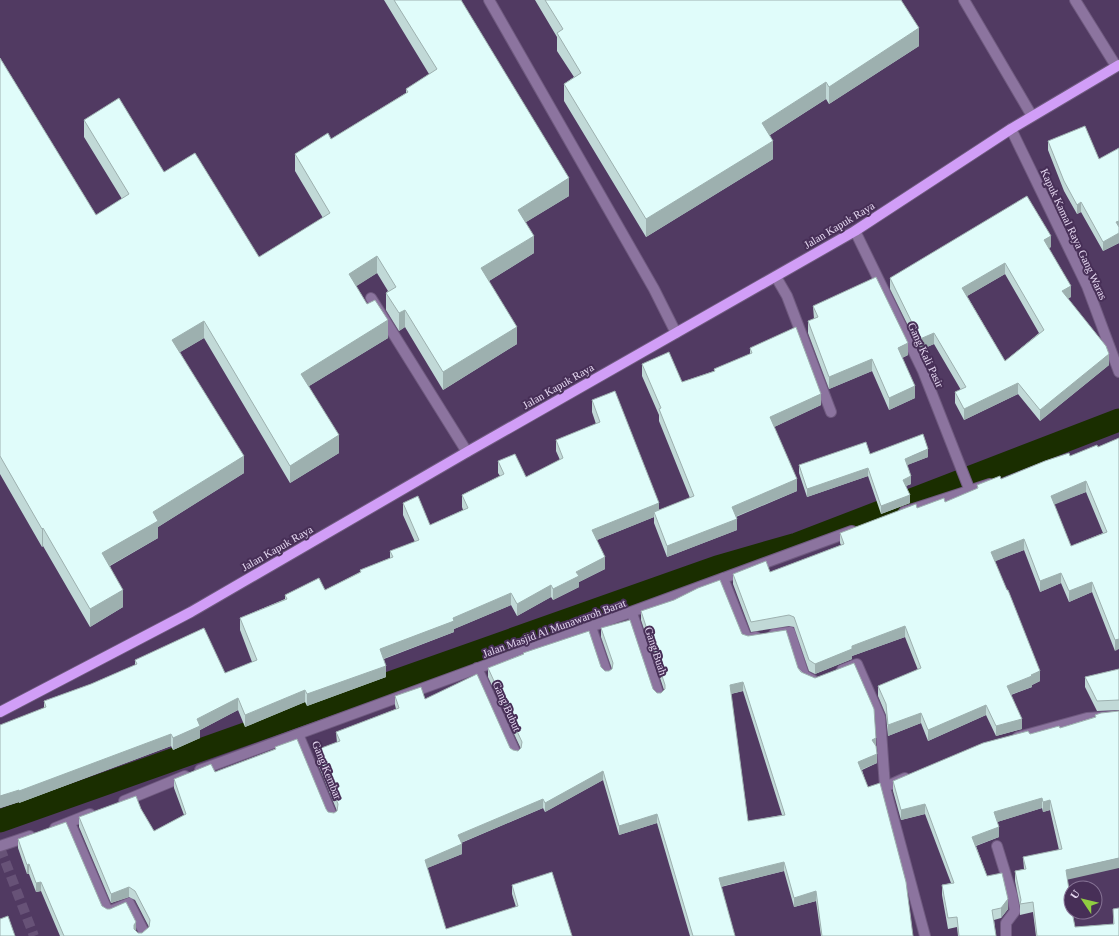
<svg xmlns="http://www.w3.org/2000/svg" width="1119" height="936" viewBox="0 0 1119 936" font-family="'Times New Roman',serif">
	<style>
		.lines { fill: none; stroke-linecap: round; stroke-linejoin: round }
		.canal { stroke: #1a2e00; stroke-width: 23 }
		.minor-tunnel { stroke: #675277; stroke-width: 10; stroke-dasharray: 10 5; stroke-linecap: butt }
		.minor-casing { stroke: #6f5a7f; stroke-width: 12 }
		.major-casing { stroke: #6f5a7f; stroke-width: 12 }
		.minor { stroke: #8c749f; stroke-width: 10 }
		.major { stroke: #d19ef7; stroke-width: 10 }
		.wall { fill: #c1d9d7; fill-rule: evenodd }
		.shaded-wall { fill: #9db0af }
		.building { fill: #e0fcfa; stroke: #9db0af; fill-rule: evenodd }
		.labels { text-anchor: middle; stroke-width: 4; stroke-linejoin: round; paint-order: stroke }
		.street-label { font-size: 11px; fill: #e5d8f1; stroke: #472f57 }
	</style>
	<rect width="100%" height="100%" fill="#513a62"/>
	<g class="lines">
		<path class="canal" d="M0,821L717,567L797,544L1119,420"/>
		<path class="minor-tunnel" d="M0,848L34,936"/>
		<g class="minor-casing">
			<path id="minor" d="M489,0L654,289L676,333
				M964,0L1032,116
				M1075,0L1116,66
				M1011,129L1087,286L1119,372
				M855,231L923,371L970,491
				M776,277L787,296L831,412
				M371,298L467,452
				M904,512L990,484
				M723,578L747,639L756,637
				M632,613L659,696
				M591,627L607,674
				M774,634L790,632L804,675L813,680
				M477,668L516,754
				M842,670L857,664L880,717L885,787
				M298,734L332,816
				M1018,737L1087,718L1119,716
				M200,770L852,531
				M905,778L885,787L925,936
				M124,801L185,776
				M70,823L108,912L129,903L144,932L140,936
				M55,828L90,814
				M0,846L30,836
				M997,846L1012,895L1015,911L1006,923V936"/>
		</g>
		<g class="major-casing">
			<path id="major" d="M0,712L191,612L467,452L855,231L1011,129L1119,65"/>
		</g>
		<use href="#minor" class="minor"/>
		<use href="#major" class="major"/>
	</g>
	<path class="wall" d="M384,0H461L569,196L526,222L534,253L489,281L517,344L443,390L405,327L399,331L386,310V293L388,291L377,273L356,286L388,338L309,386L339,453L290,483L204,338L180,352L244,473L158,527V538L110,566L123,607L90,627L43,546L42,547L0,474V58L96,215L122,199L84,137V120L164,172L259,257L323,218L295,171V154L331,139L406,93V89L429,74Z
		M535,0H901L919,46L829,104L826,99L770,135L773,159L646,237L564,101V84L574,77L557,51V37Z
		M1048,141L1099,159L1119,148V243L1103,251L1081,212L1077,214L1064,191L1048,150Z
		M1051,247L1049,248L1071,297L1068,298L1109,365L1040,421L1018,394L964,420L955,403V392L961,390L934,344L920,350L890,289V278ZM1005,274L1039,333L1005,361L967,296Z
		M813,306L908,355L902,358L915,398L889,410L872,371L829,389L808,333V321L814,319Z
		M750,348L821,405L774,427L797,491L736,517L737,530L667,557L654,523V517L597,540L605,569L579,582V587L553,600L551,597L517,616L511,605L454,629V632L384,659L386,677L307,706L305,702L245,727L238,710L200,730V738L173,750L171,746L19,803V802L0,808L44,708V701L91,684L135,665V660L225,673L252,662L240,630V618L285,599V595L325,590L360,572V570L390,558V551L415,542L403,515V503L430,525L463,510L462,507V495L500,476L498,473V461L526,477L560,460L556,451V440L596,424L592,412V400L659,510L690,498L659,421V415L642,376V364L682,382L714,371V369L750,354Z
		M1119,438L1115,651L1092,592L1069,602L1061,583L1040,592L1024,550L995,561L1040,681L1032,685V687L1011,695L1022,729L996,736L986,715L928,741L921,723L888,736L886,715L878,696V686L918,670L905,637L852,656V659L815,674L809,671L794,627L789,626L751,632L733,584V574L770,572L841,545L840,543V533L917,508L945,502L977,489V485L1001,479L1098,447ZM1086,492L1103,533L1071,546L1054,504Z
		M870,454L928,457L907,465L911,484L906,486L910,503L881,514L868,476L807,497L799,473V465Z
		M641,611L742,634L798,668L876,745L877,763L862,770L913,936H821L816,901L794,907L784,871L721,887L735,936H690L657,823L619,835L603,780L545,812L543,808L461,843L462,854L427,868L446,929L516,907L512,894V885L572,936H60L41,891L36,892L29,874H27L18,848V839L102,906L138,933H142L149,927L135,900L129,897L111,903L79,827V817L141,809L154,831L184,815L174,788V779L215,772L275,749V747L328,812L334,813L337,811L316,759V750L337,743L336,732L396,709L395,705V696L425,699L510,748L513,750L518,751L521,749L488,677V668L523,654V653L601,667L605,671H609L612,669L601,637V628L653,689L657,693H661L664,690L641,620ZM743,691L782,815L748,821L731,694Z
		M1119,669V710L1097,711L1085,687V677Z
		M1119,711L1067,880L1075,927L1113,924V909L1119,936H1036L1033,912L1020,915V906L1015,881V871L1024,869L1023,857L1059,850L1050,810L1043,812L1042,808L997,822L999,837L976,846L987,876L1008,909L1001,918L994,920L996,936H958L957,927L948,929L942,895V885L951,883L925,814L901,820L893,791V781L1030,734L1060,728L1095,717V715Z"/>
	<path class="shaded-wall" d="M919,28V46L829,104V87Z
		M826,82V99L762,140V123Z
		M773,141V159L646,237V219Z
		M569,178V196L518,227V210Z
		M1081,202V212L1077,214V205Z
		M1119,221V230L1116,222Z
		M1119,233V243L1103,251V242Z
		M534,236V253L481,286V268Z
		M1051,236V247L1044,251V240Z
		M377,256V273L349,291V274Z
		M1005,263V274L962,299V288Z
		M1071,286V297L1062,302V291Z
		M405,310V327L399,331V313Z
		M388,320V338L301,391V374Z
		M204,321V338L172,357V340Z
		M517,327V344L443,390V372Z
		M934,333V344L920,350V339Z
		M908,343V355L898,360V348Z
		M1109,354V365L1040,421V410Z
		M872,359V371L829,389V377Z
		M1018,383V394L964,420V409Z
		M915,386V398L889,410V398Z
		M821,394V405L770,429V417Z
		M339,435V453L290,483V466Z
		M928,449V457L905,466V459Z
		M244,456V473L158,527V538L102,570V553L153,512Z
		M868,468V476L807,497V489Z
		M911,476V484L903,487V480Z
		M797,479V491L732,518V507Z
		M1086,481V492L1051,506V496Z
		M910,495V503L881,514V506Z
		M659,503V515L654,512V517L592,542V530Z
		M737,519V530L667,557V546Z
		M43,528V546L42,547V529Z
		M1024,539V550L991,563V552Z
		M605,557V569L579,582V587L553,600V589L576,572Z
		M1061,573V583L1040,592V581Z
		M1092,582V592L1069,602V591Z
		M551,585V597L517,616V604Z
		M123,590V607L90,627V609Z
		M511,593V605L454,629V632L380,660V649Z
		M905,626V637L852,656V659L815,674V664L852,646Z
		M1119,639V649L1115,651V640Z
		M386,666V677L307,706V694Z
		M1040,671V681L1032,685V687L1007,696V686Z
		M743,682V691L730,694V685Z
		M305,690V702L245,727V715Z
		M238,698V710L200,730V738L173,750V738L197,719Z
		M986,705V715L928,741V730Z
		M921,713V723L888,736V725Z
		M1022,719V729L996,736V726Z
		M171,734V746L19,803V791Z
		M876,738V747L872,740Z
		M877,754V763L858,771V762Z
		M603,771V780L545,812V803Z
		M19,790V802L0,808V796Z
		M1042,798V808L994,823V812Z
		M543,799V808L458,844V835Z
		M1050,800V810L1043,812V802Z
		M925,804V814L901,820V810Z
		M657,814V823L619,835V826Z
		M999,827V837L972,847V837Z
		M462,844V854L425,869V860Z
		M1119,858V868L1066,880V870Z
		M784,862V871L719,887V878Z
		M29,864V874H27V865Z
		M41,882V891L36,892V883Z
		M129,887V897L111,903V894Z
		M816,891V901L794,907V898Z
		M1008,899V909L1001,918V908Z
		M136,922V931L134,934V925Z"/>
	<path class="building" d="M394,0H461L569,178L518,210L534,236L481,268L517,327L443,372L405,310L399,313L386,293L396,287L377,256L349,274L367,304L375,300L388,320L301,374L339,435L290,466L204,321L172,340L244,456L153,512L158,521L102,553L123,590L90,609L43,528L42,529L0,456V58L96,215L129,194L84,120L119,98L164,172L195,153L259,257L330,213L295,154L328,133L331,139L408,92L406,89L437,69Z
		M545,0H901L919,28L829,87L826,82L762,123L773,141L646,219L564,84L581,73L557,33L563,29Z
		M1085,126L1099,159L1119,148V221L1116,222L1119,227V233L1103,242L1081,202L1077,205L1064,181L1048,141Z
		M1027,196L1051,236L1044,240L1071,286L1062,291L1106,346L1109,354L1040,410L1018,383L964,409L955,392L966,387L934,333L920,339L890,278ZM1005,263L1044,330L1005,361L962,288Z
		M876,277L908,343L898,348L915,386L889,398L872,359L829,377L808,321L818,317L813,306Z
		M796,327L821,394L770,417L797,479L732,507L737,519L667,546L654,512L694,496L659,409L661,408L642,364L669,352L682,382L715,371L714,369L752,353L750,348Z
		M615,391L659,503L592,530L605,557L576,572L579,576L553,589L551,585L517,604L511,593L453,618L454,621L380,649L386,666L307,694L305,690L245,715L238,698L197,719L200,726L173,738L171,734L19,791V790L0,796V725L46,707L44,701L91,684L137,664L135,660L204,628L225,673L257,660L240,618L287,599L285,595L319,578L325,590L361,572L360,570L393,557L390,551L419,540L403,503L418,496L430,525L468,508L462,495L504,474L498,461L515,454L526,477L563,458L556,440L600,422L592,400Z
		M923,434L928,449L905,459L911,476L903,480L910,495L881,506L868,468L807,489L799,465L866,442L870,454Z
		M1119,438V639L1115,640L1092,582L1069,591L1061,573L1040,581L1024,539L991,552L1007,590H1008L1040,671L1031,675L1032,676L1007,686L1022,719L996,726L986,705L928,730L921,713L888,725L886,704L878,686L921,668L905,626L852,646V649L815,664L809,660L794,617L789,615L751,622L733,574L766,561L770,572L844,544L840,533L916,504L917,508L944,498L945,502L978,488L977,485L1000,476L1001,479L1045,461L1069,453L1070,456L1097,445L1098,447ZM1086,481L1107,532L1071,546L1051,496Z
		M720,580L742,634L748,636L786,630L798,668L801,672L815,678L854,663L874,709L876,738L872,740L876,746L877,754L858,762L868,787L880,783L906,882L913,936H822L816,891L794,898L784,862L719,878L735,936H693L657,814L619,826L603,771L545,803L543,799L458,835L462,844L425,860L446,929L518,906L512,885L552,872L572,936H64L41,882L36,883L29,864L27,865L18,839L66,822L102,906L107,909H110L126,902L136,922L134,925V929L138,933H142L149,927L150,920L135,891L129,887L111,894L79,817L136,796L141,809L154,831L186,814L174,779L211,764L215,772L276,749L275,747L297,739L326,809L328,812L334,813L337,811L338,804L316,750L340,741L336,732L399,708L395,696L421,687L425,699L477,674L510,748L513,750L518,751L521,748L522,742L488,668L524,654L523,653L589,631L601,667L605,671H609L612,669L613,663L601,628L630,620L653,689L657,693H661L665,689V685L641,611L674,600L698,588ZM743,682L785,815L748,821L730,685Z
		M1119,669V700L1097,701L1085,677Z
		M1119,711V858L1066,870L1071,903V912H1072L1075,927L1114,924L1113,909L1119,908V936H1037L1033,902L1020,904L1021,900L1015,871L1026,869L1023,857L1062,849L1050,800L1043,802L1042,798L994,812L999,827L972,837L987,876L1002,873L1008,899L1001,908L992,910L996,936H959L957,917L948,918L942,885L954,883L925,804L901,810L893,781L983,743L1028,731L1030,734L1059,726L1060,728L1096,717L1095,715L1101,713Z
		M8,916L15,936H0V919Z"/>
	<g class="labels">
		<g class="street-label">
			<text transform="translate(839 225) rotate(-31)" y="4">Jalan Kapuk Raya</text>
			<text transform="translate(1074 234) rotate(65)" y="4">Kapuk Kamal Raya Gang Waras</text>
			<text transform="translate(926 355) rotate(65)" y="4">Gang Kali Pasir</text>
			<text transform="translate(558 386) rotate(-30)" y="4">Jalan Kapuk Raya</text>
			<text transform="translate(277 548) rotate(-30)" y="4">Jalan Kapuk Raya</text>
			<text transform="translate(554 628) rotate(-20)" y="4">Jalan Masjid Al Munawaroh Barat</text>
			<text transform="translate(656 651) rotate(72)" y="4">Gang Buah</text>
			<text transform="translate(507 706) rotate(66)" y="4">Gang Bubut</text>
			<text transform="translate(327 770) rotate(68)" y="4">Gang Kembar</text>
		</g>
	</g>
	<g transform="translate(1083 900) rotate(305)"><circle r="19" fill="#472f57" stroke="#867395"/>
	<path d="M0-3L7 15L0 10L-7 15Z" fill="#90cd41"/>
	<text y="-6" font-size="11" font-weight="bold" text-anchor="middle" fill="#e5d8f1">U</text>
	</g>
</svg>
